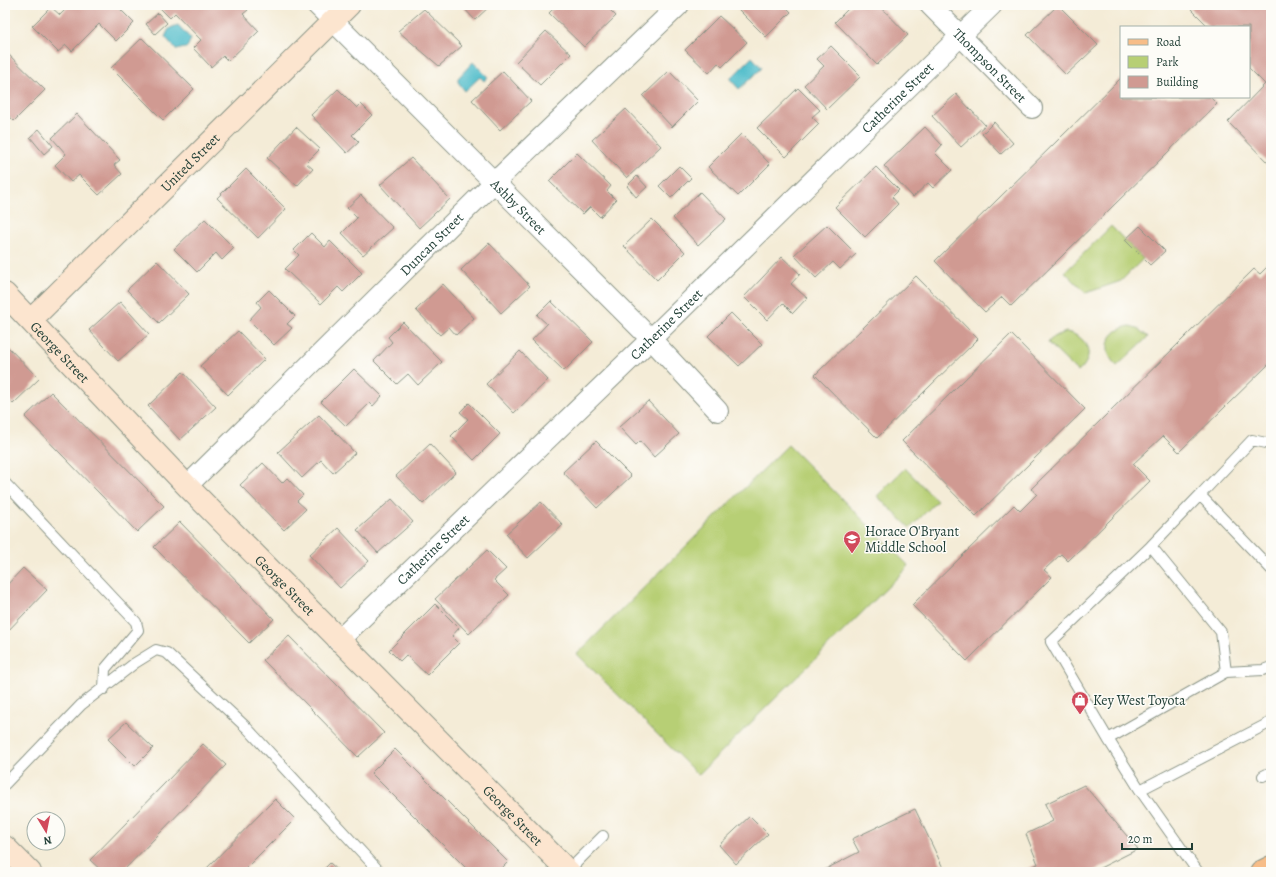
<svg xmlns="http://www.w3.org/2000/svg" width="1276" height="877" viewBox="0 0 1276 877" font-family="Alegreya,serif">
	<style>
		.green { fill: #b7cf74; stroke: #6b8654 }
		.water { fill: #51bdcb; stroke: #387d80 }
		.building { fill: #d09a92 }
		.lines { fill: none; stroke-linecap: round; stroke-linejoin: round }
		.lane-casing { stroke: #8a9486; stroke-width: 12 }
		.street-casing { stroke: #8a9486; stroke-width: 22 }
		.secondary-casing { stroke: #8a9486; stroke-width: 24 }
		.primary-casing { stroke: #8a9486; stroke-width: 24 }
		.lane { stroke: #fff; stroke-width: 10 }
		.street { stroke: #fff; stroke-width: 20 }
		.secondary { stroke: #fce5cf; stroke-width: 22 }
		.primary { stroke: #f7bd88; stroke-width: 22 }
		.labels { text-anchor: middle; stroke-width: 3; stroke-linejoin: round; paint-order: stroke }
		.street-label { font-size: 14px; fill: #1f3d34; stroke: #fdfcf7 }
		.poi-label { font-size: 14px; fill: #1f3d34; stroke: #fdfcf7; text-anchor: start }
	</style>
	<rect width="100%" height="100%" fill="#fdfcf7"/>
	<filter id="ink" filterUnits="userSpaceOnUse"><feTurbulence type="fractalNoise" baseFrequency=".025" numOctaves="2"/><feDisplacementMap in="SourceGraphic" scale="8" xChannelSelector="R" yChannelSelector="G"/><feConvolveMatrix kernelMatrix="1 2 1 2 8 2 1 2 1" color-interpolation-filters="sRGB"/></filter>
	<filter id="wash" filterUnits="userSpaceOnUse"><feTurbulence type="fractalNoise" baseFrequency=".012" numOctaves="4" result="noise"/><feDisplacementMap in="SourceGraphic" scale="16" xChannelSelector="R" yChannelSelector="G"/><feGaussianBlur stdDeviation="0.9" result="paint"/><feColorMatrix in="noise" values="0 0 0 0 0 0 0 0 0 0 0 0 0 0 0 0 0 1.4 0 .05"/><feComposite in="paint" operator="in"/></filter>
	<g filter="url(#wash)">
		<rect width="100%" height="100%" fill="#f4ecd7"/>
		<path class="green" d="M1111,226L1143,259L1121,281L1086,293L1065,272Z
			M1130,326L1137,328L1148,337L1117,366C1100,351 1108,329 1130,326Z
			M1066,332C1089,336 1096,357 1078,372L1048,343L1053,337Z
			M788,445L909,566L698,775L577,654Z
			M905,468L937,501L910,528L877,496Z"/>
		<path class="water" d="M178,25L191,39C185,51 190,46 177,50L165,37C169,28 169,28 178,25Z
			M752,57L762,68L739,89L730,79Z
			M473,62L488,77L484,81L480,77L465,91L458,82V78Z"/>
		<g id="blocks">
			<path class="building" d="M70,5H116L134,23L116,41L99,24L72,51L66,45L58,52L32,26L51,7L60,15Z
				M163,5H243L248,10L243,14L259,31L228,61L223,56L211,67L193,48L201,40L175,13L170,18L160,8Z
				M461,5H491L475,20Z
				M557,5H605L616,16L584,47L549,13Z
				M736,5H784L791,12L766,37L735,6Z
				M852,5H879L908,35L877,65L835,22Z
				M1058,5L1098,45L1066,75L1027,35Z
				M1187,5H1271V166L1228,122L1265,84L1249,68V27H1209Z
				M424,9L462,46L439,66L398,31Z
				M158,13L167,23L155,34L146,24Z
				M719,16L747,42L722,67L718,63L709,73L685,50Z
				M546,31L571,54L540,85L516,62Z
				M142,38L194,89L163,120L111,68Z
				M831,46L861,76L827,109L804,85L824,66L817,59Z
				M5,51L45,90L14,121L5,112Z
				M503,71L531,101L500,130L472,100Z
				M669,71L698,101L672,127L643,96Z
				M1121,78V97H1210L1217,104L1011,306L1002,297L985,312L935,261Z
				M798,88L820,110L812,117L819,124L786,157L757,128Z
				M338,89L357,108L361,104L372,115L352,135L359,142L347,153L311,115Z
				M956,94L985,125L961,147L932,116Z
				M626,109L661,146L627,178L592,140Z
				M77,114L120,160L114,165L122,174L99,195L79,175L71,182L55,165L66,154L52,138Z
				M994,122L1013,143L1001,154L982,134Z
				M296,127L320,149L306,163L313,169L297,186L267,158Z
				M925,127L942,145L935,153L952,170L933,188L928,183L913,197L884,166Z
				M39,129L53,146L44,154L30,137Z
				M741,134L770,164L738,196L708,167Z
				M577,153L611,186L607,191L616,200L600,217L590,207L583,214L549,181Z
				M411,158L450,199L419,228L380,185Z
				M679,166L691,178L671,198L659,186Z
				M876,167L899,190L892,197L898,204L865,237L835,207Z
				M246,169L286,209L258,238L217,198Z
				M637,176L647,187L636,197L627,186Z
				M700,192L726,219L698,245L673,218Z
				M361,195L393,228L363,255L342,233L357,218L347,208Z
				M205,219L234,248L222,260L216,253L197,272L174,249Z
				M652,219L685,252L657,280L624,246Z
				M827,225L856,254L840,269L833,262L816,278L794,255Z
				M1140,226L1165,251L1150,265L1125,240Z
				M311,233L325,247L330,241L362,273L343,292L338,287L321,304L285,269L299,255L294,250Z
				M489,243L530,286L501,313L461,270Z
				M782,257L800,274L791,284L807,298L793,313L783,303L767,320L744,297Z
				M157,261L189,294L159,323L127,290Z
				M1271,263V362L1179,452L1163,436L1133,464L1150,481L1068,561L1061,554L1044,570L1052,577L967,661L912,605L1014,505L1020,511L1037,494L1031,489L1254,269L1260,274Z
				M916,276L978,339L877,438L815,375Z
				M443,284L474,318L456,335L449,327L440,335L416,310Z
				M269,290L295,316L287,324L292,328L274,345L249,320L261,307L257,302Z
				M551,301L593,342L564,371L532,340L547,324L537,315Z
				M120,302L149,334L118,361L89,330Z
				M731,313L762,344L739,366L708,336Z
				M403,322L442,362L418,385L408,374L397,384L374,361L392,342L388,337Z
				M238,331L265,359L228,395L200,366Z
				M1011,334L1085,409L976,516L902,441Z
				M5,344L39,379L13,404L5,396Z
				M520,351L548,380L514,413L486,384Z
				M354,369L382,396L373,406L370,403L346,426L321,402Z
				M183,372L216,407L180,440L148,406Z
				M51,392L164,506L137,532L25,417Z
				M648,401L679,434L654,457L640,441L636,445L619,427Z
				M469,403L500,434L474,460L451,436L468,419L460,412Z
				M319,415L355,453L333,473L321,460L302,478L278,452Z
				M596,441L631,476L597,508L563,472Z
				M430,444L456,472L423,504L396,476Z
				M263,463L282,483L287,478L303,495L297,501L306,509L284,530L240,485Z
				M392,499L413,522L378,553L357,530Z
				M541,502L563,525L528,558L506,534Z
				M180,522L274,619L249,643L154,547Z
				M338,528L369,561L340,588L309,555Z
				M487,550L506,569L494,580L509,595L469,634L435,599Z
				M23,568L47,590L5,634V587Z
				M435,604L459,628L452,636L459,643L427,675L406,655L400,661L389,650Z
				M289,636L384,733L358,757L263,660Z
				M126,722L153,748L135,766L108,739Z
				M203,744L226,765L122,872H103L90,860Z
				M395,749L508,862L498,872H470L371,773Z
				M1084,785L1138,849L1092,872H1019L1038,864L1026,834L1053,821L1045,804Z
				M275,799L295,819L242,872H203Z
				M915,809L945,872H820L859,852L852,839Z
				M750,816L768,834L736,864L719,845Z
				M330,863L340,872H321Z"/>
		</g>
	</g>
	<g filter="url(#ink)">
		<use href="#blocks" fill-opacity="0" stroke="#8a9486" stroke-width="1"/>
		<g class="lines">
			<g class="lane-casing">
				<path id="lane" d="M5,483L136,622L138,630L105,669L104,689
					M1200,495L1252,440L1271,444
					M1151,546L1200,495L1271,569
					M1226,672L1108,739L1051,642L1151,546L1221,632L1226,672L1263,670L1271,667
					M1108,739L1140,790
					M1263,776L1271,772
					M5,784L81,705L135,663L156,650L167,653L247,728L380,872
					M568,871L603,836
					M1198,872L1140,790L1271,722"/>
			</g>
			<g class="street-casing">
				<g id="street">
					<path id="s1" d="M317,5L651,339L718,411"/>
					<path id="s2" d="M930,5L1032,108"/>
					<path id="s3" d="M187,486L476,200L679,5"/>
					<path id="s4" d="M338,641L651,339L992,5"/>
				</g>
			</g>
			<g class="secondary-casing">
				<g id="secondary">
					<path id="s5" d="M5,294L187,486L569,872"/>
					<path id="s6" d="M31,320L349,5"/>
					<path d="M5,847L30,872"/>
				</g>
			</g>
			<g class="primary-casing">
				<path id="primary" d="M1261,872L1271,867"/>
			</g>
			<use href="#lane" class="lane"/>
			<use href="#street" class="street"/>
			<use href="#secondary" class="secondary"/>
			<use href="#primary" class="primary"/>
		</g>
	</g>
	<defs>
		<g id="school-pin" transform="scale(0.9)"><path d="M0 17L-7.5 6A9.5 9.5 0 1 1 7.5 6Z" fill="#d1495b" stroke="#fdfcf7"/><path d="M0-5L7-2L0 1L-7-2ZM-4 1L0 2.5L4 1V4Q0 6-4 4Z" fill="#fff"/></g>
		<g id="shop-pin" transform="scale(0.9)"><path d="M0 17L-7.5 6A9.5 9.5 0 1 1 7.5 6Z" fill="#d1495b" stroke="#fdfcf7"/><path d="M-5-2.5h2.3a2.7 3.5 0 0 1 5.4 0H5L5.5 6h-11ZM-1.5-2.5h3a1.5 2.3 0 0 0-3 0Z" fill="#fff"/></g>
	</defs>
	<g fill-rule="evenodd">
		<use href="#school-pin" x="852" y="539"/>
		<use href="#shop-pin" x="1080" y="700"/>
	</g>
	<g class="labels">
		<g class="street-label">
			<text dy="5" stroke="none"><textPath href="#s2" startOffset="85">Thompson Street</textPath></text>
			<text dy="5" stroke="none"><textPath href="#s4" startOffset="780">Catherine Street</textPath></text>
			<text dy="5" stroke="none"><textPath href="#s6" startOffset="224">United Street</textPath></text>
			<text dy="5" stroke="none"><textPath href="#s1" startOffset="285">Ashby Street</textPath></text>
			<text dy="5" stroke="none"><textPath href="#s3" startOffset="344">Duncan Street</textPath></text>
			<text dy="5" stroke="none"><textPath href="#s4" startOffset="456">Catherine Street</textPath></text>
			<text dy="5" stroke="none"><textPath href="#s5" startOffset="80">George Street</textPath></text>
			<text dy="5" stroke="none"><textPath href="#s4" startOffset="132">Catherine Street</textPath></text>
			<text dy="5" stroke="none"><textPath href="#s5" startOffset="404">George Street</textPath></text>
			<text dy="5" stroke="none"><textPath href="#s5" startOffset="728">George Street</textPath></text>
		</g>
		<g class="poi-label">
			<text x="865" y="536">Horace O'Bryant<tspan x="865" dy="16">Middle School</tspan></text>
			<text x="1093" y="705">Key West Toyota</text>
		</g>
	</g>
	<rect width="1276" height="877" fill="none" stroke="#fdfcf7" stroke-width="20"/>
	<rect x="1120" y="26" width="130" height="72" fill="#fdfcf7" stroke="#a4b0a9"/>
	<rect x="1128" y="39" width="20" height="6" fill="#f7bd88" stroke="#a4b0a9"/>
	<text x="1156" y="46" font-size="12" fill="#1f3d34">Road</text>
	<rect x="1128" y="56" width="20" height="12" fill="#b7cf74" stroke="#a4b0a9"/>
	<text x="1156" y="66" font-size="12" fill="#1f3d34">Park</text>
	<rect x="1128" y="76" width="20" height="12" fill="#d09a92" stroke="#a4b0a9"/>
	<text x="1156" y="86" font-size="12" fill="#1f3d34">Building</text>
	<g transform="translate(46 831) rotate(170)"><circle r="19" fill="#fdfcf7" stroke="#a4b0a9"/>
	<path d="M0-3L7 15L0 10L-7 15Z" fill="#d1495b"/>
	<text y="-6" font-size="11" font-weight="bold" text-anchor="middle" fill="#1f3d34">N</text>
	</g>
	<path d="M1122 843v6h70v-6" fill="none" stroke="#1f3d34" stroke-width="2"/>
	<text x="1128" y="843" font-size="12" fill="#1f3d34" stroke="#fdfcf7" stroke-width="3" paint-order="stroke">20 m</text>
</svg>
